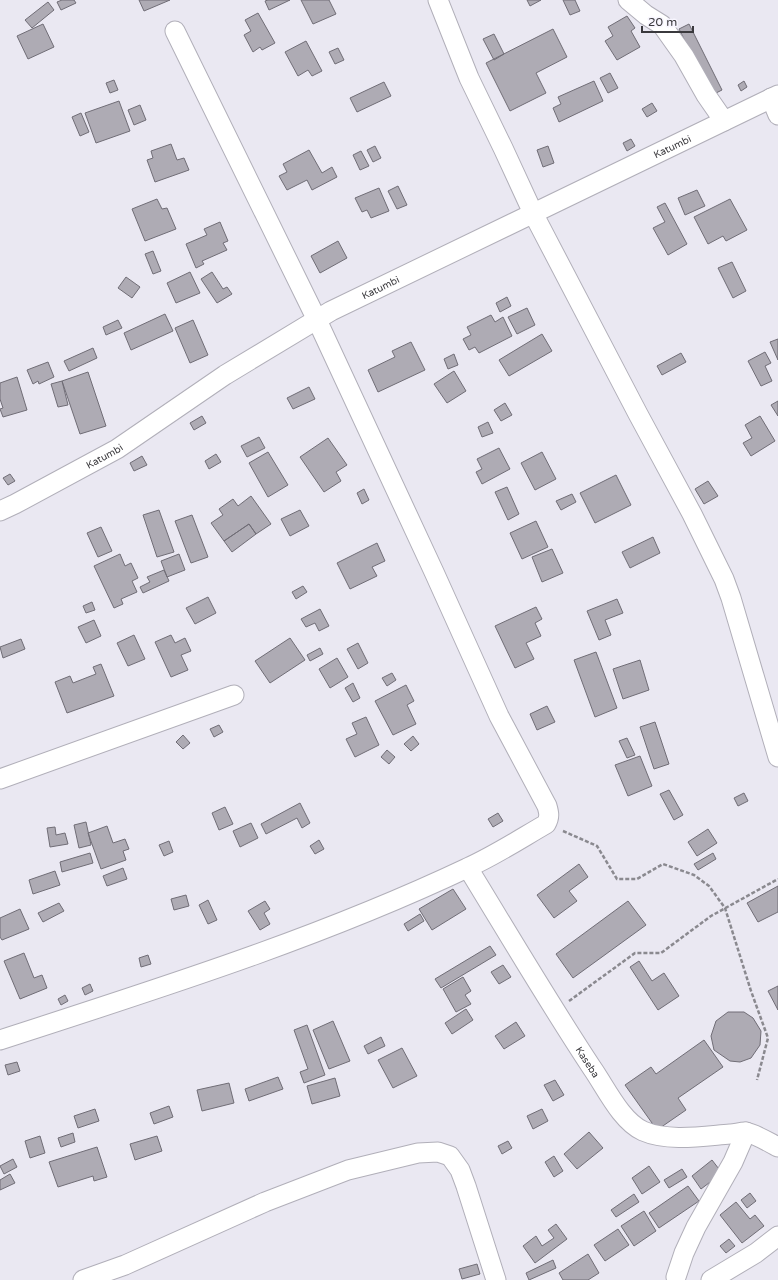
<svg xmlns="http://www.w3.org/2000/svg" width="778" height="1280" viewBox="0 0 778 1280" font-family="'Varela Round',sans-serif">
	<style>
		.building { fill: #aeabb4; stroke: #706d76 }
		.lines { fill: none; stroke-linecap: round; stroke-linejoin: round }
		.minor-casing { stroke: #b1afb9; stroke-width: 21 }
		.path { stroke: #8a898f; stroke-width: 2.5; stroke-dasharray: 4 2; stroke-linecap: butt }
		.minor { stroke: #fff; stroke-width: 19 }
		.labels { text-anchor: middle; stroke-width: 4; stroke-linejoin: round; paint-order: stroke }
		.street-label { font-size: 10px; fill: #3a393d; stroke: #f7f5fe }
	</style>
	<rect width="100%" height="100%" fill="#eae8f2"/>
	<path class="building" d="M62,0H74L76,3L61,10L57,2Z
		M139,0H170L144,11Z
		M268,0H290L269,10L265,1Z
		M301,0H329L336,14L313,24Z
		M527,0H541L530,6Z
		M563,0H575L580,11L570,15Z
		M48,2L54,10L32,28L25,20Z
		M258,13L275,43L262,50L260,47L253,52L244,35L251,31L245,20Z
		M627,16L635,28L631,31L640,47L617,60L605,41L613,36L608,27Z
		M43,24L54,47L28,59L17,36Z
		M689,24L722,90L712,95L679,29Z
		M553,29L567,57L536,73L546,93L510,111L486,63Z
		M494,34L504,54L494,60L483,39Z
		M306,41L322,71L312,76L308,70L298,76L285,52Z
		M338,48L344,60L335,64L329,52Z
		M610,73L618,88L608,93L600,78Z
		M114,80L118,90L110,93L106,83Z
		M594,81L603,101L559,122L553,108L561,104L558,97Z
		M744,81L747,87L741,91L738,85Z
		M384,82L391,96L357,112L350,98Z
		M119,101L130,131L96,143L85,113Z
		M652,103L657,111L647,117L642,109Z
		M140,105L146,120L134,125L128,110Z
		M81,113L89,132L80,136L72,117Z
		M631,139L635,146L627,151L623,143Z
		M171,144L177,160L184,158L189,170L155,182L147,160L153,158L151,151Z
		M375,146L381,158L373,162L367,150Z
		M548,146L554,163L543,167L537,150Z
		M309,150L322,173L332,167L337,177L312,190L307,180L287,190L279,176L287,172L283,164Z
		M361,151L369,166L360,170L353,155Z
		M398,186L407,205L397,209L388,191Z
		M379,188L389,211L371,218L367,210L362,212L355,198Z
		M697,190L705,206L685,215L678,198Z
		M157,199L162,209L167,208L176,229L145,241L132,209Z
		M730,199L747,230L726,241L723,236L708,244L694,217Z
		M665,203L687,244L668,255L653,228L665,222L657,207Z
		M220,222L228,241L223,243L227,250L202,261L204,264L196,268L186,244L207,235L204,229Z
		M338,241L347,258L320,273L311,256Z
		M153,251L161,271L153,274L145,254Z
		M732,262L746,291L733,298L718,268Z
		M190,272L200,293L176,303L167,283Z
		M212,272L223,289L227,287L232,294L217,303L201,279Z
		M126,277L140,287L132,298L118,288Z
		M507,297L511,306L500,312L496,303Z
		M527,308L535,325L517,334L508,317Z
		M165,314L173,331L131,350L124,333Z
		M491,315L495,322L503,317L512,336L479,353L475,347L469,350L463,339L471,335L467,327Z
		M118,320L122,328L106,335L103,327Z
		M193,320L208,355L190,363L175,328Z
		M542,334L552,351L509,376L499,360Z
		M778,339V360L770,342Z
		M411,342L425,370L378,392L368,370L395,357L392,351Z
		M93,348L97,358L69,371L64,361Z
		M765,352L771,363L765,366L772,381L761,386L748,361Z
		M681,353L686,362L662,375L657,366Z
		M454,354L458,365L448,369L444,359Z
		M48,362L54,377L39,384L38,381L33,384L27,370Z
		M454,371L466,391L447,403L434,384Z
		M88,372L106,426L80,434L62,381Z
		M17,377L27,410L3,417L0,409L3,408L0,399V383Z
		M62,381L68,405L58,407L51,384Z
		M309,387L315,399L293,409L287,398Z
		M778,401V416L771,405Z
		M505,403L512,415L501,421L494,410Z
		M202,416L206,423L194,430L190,423Z
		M760,416L775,441L751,456L743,443L752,438L745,425Z
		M488,422L493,433L482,437L478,427Z
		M259,437L265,448L247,457L241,446Z
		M328,438L347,465L336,472L341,481L324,492L300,457Z
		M499,448L510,469L482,484L476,472L482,469L477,459Z
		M268,452L288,485L268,497L249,463Z
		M542,452L556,479L535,490L521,463Z
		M216,454L221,462L209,469L205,461Z
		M142,456L147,465L134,471L130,463Z
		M10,474L15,481L8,485L3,478Z
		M616,475L631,505L595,523L580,493Z
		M708,481L718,496L704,504L695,489Z
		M507,487L519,514L508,520L495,492Z
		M364,489L369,500L362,504L357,493Z
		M572,494L576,502L561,510L556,501Z
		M251,496L271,524L256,534L249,524L224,541L211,523L223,515L219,509L233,499L238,506Z
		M159,510L174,552L157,557L143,515Z
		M300,510L309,526L290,536L281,519Z
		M192,515L208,557L191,563L175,521Z
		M536,521L548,547L522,559L510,533Z
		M249,524L256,534L232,552L224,541Z
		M101,527L112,551L98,557L87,533Z
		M653,537L660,553L630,568L622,552Z
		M377,543L385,561L372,567L377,576L350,589L337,563Z
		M552,549L563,573L542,582L532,557Z
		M120,554L125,566L131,563L138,578L132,581L137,592L121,599L123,604L114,608L94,566Z
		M179,554L185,570L167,577L161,561Z
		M164,570L169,581L143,593L140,587L150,582L147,577Z
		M303,586L307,592L296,599L292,592Z
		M208,597L216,613L195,624L186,608Z
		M617,599L623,613L605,620L611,635L599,640L587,611Z
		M92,602L95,610L86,613L83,606Z
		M536,607L542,619L535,623L541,636L526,643L534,659L515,668L495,626Z
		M320,609L329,626L319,631L315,623L306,627L301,619Z
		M94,620L101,636L86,643L78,627Z
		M134,635L145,659L128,666L117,643Z
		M171,635L175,643L185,638L191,651L181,655L188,670L171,677L155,642Z
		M290,638L305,660L270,683L255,661Z
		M21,639L25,649L3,658L0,647Z
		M358,643L368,663L358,669L347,649Z
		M320,648L323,654L310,661L307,655Z
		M596,652L617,708L595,717L574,660Z
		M337,658L348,677L330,688L319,669Z
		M640,660L649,690L623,699L613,669Z
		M101,664L114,696L67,713L55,682L70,676L73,683L96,674L93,667Z
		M392,673L396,680L387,686L382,678Z
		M353,683L360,698L353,702L345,688Z
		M406,685L414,701L407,705L416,724L393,735L375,701Z
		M547,706L555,722L537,730L530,714Z
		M366,717L379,745L355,757L346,739L357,734L352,723Z
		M655,722L669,764L654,769L640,727Z
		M219,725L223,732L214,737L210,729Z
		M183,735L190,743L183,749L176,742Z
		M413,736L419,744L411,751L404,744Z
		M627,738L635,755L627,758L619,741Z
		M387,750L395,757L389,764L381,757Z
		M640,756L652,786L628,796L615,765Z
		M669,790L683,815L674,820L660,794Z
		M744,793L748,801L738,806L734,798Z
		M300,803L310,823L302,828L297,818L266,834L261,824Z
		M225,807L233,824L219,830L212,813Z
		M498,813L503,821L493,827L488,819Z
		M86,822L91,845L79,848L74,825Z
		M251,823L258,838L240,847L233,831Z
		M107,826L113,843L125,839L129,849L123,851L126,860L101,869L88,833Z
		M55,827L56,835L65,833L68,844L50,847L47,828Z
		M708,829L717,843L697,856L688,842Z
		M319,840L324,849L315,854L310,846Z
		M169,841L173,852L164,856L159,845Z
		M90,853L93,863L62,872L60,862Z
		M713,853L716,859L698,870L694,864Z
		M579,864L588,877L569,891L577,901L554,918L537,895Z
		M123,868L127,879L107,886L103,876Z
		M55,871L60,885L33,894L29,880Z
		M778,886V912L758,922L747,903Z
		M453,889L466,909L432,930L419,909Z
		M186,895L189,906L174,910L171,899Z
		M208,900L217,920L208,924L199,905Z
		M265,901L270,909L264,913L270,924L260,930L248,911Z
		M628,901L646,925L573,978L556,954Z
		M59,903L64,911L43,922L38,913Z
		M20,909L29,929L2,940L0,937V918Z
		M420,914L424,921L408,931L404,924Z
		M490,946L496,955L441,988L435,979Z
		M24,953L34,978L42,975L47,988L20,999L4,961Z
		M148,955L151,964L141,967L139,958Z
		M639,961L652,981L664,973L679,996L658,1010L630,967Z
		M503,965L511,977L499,984L491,972Z
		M463,977L471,991L465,995L471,1004L456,1012L443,989Z
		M90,984L93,991L85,995L82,988Z
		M778,986V1010L768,991Z
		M65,995L68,1001L61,1005L58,999Z
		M466,1009L473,1020L452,1034L445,1023Z
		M728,1012H744L753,1018L761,1031L760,1045L751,1058L740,1062L730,1061L714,1050L711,1036L716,1021Z
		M333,1021L350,1061L329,1069L313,1030Z
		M516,1022L525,1036L504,1049L495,1036Z
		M307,1025L325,1075L304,1083L300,1072L308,1069L294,1030Z
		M381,1037L385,1046L368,1054L364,1046Z
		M704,1040L723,1067L678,1098L686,1110L657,1130L625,1085L651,1067L656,1074Z
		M402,1048L417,1076L393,1088L378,1060Z
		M17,1062L20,1071L8,1075L5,1065Z
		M278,1077L283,1089L249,1101L245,1089Z
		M335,1078L340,1096L312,1104L307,1086Z
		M555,1080L564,1095L553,1101L544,1085Z
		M229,1083L234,1103L202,1111L197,1090Z
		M169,1106L173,1117L154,1124L150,1113Z
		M95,1109L99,1121L78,1128L74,1116Z
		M542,1109L548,1121L533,1129L527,1116Z
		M589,1132L603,1148L577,1169L564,1154Z
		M73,1133L75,1142L61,1147L58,1138Z
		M40,1136L45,1153L30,1158L25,1141Z
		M157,1136L162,1151L135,1160L130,1144Z
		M508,1141L512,1148L502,1154L498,1146Z
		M97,1147L107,1177L94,1181L93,1176L58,1187L49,1162Z
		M554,1156L563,1171L554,1177L545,1162Z
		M13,1159L17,1167L4,1174L0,1166Z
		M712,1160L722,1173L701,1189L692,1176Z
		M649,1166L660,1182L642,1194L632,1178Z
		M682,1169L687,1177L669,1188L664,1180Z
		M10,1174L15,1183L0,1190V1180Z
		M688,1186L699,1201L659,1228L649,1213Z
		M750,1193L756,1201L747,1208L741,1200Z
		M634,1194L639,1202L616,1217L611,1210Z
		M736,1202L750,1219L755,1215L764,1226L742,1243L720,1215Z
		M644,1211L656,1231L634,1246L621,1226Z
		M556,1224L567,1239L535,1263L523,1246L536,1236L542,1246L554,1238L548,1230Z
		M618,1229L629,1245L605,1261L594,1245Z
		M729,1239L735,1246L726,1253L720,1246Z
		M588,1254L599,1273L588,1280H563L559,1273Z
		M553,1260L556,1268L529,1280L526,1273Z
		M477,1264L480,1274L462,1279L459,1269Z"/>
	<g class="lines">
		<g class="minor-casing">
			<g id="minor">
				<path d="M438,0L469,78L503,148L533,213L638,414L692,514L724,579L731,598L778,757"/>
				<path d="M628,0L646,15L662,25L684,56L706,95L724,121"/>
				<path d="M771,98L778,115"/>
				<path id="s1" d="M0,511L15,504L117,449L225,375L331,311L778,95"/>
				<path d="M0,779L234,695"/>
				<path id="s2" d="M468,868C509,935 549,1003 592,1068C606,1088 621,1121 643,1131C668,1142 704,1136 730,1134C735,1134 740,1132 745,1132C754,1133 770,1143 778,1147"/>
				<path d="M0,1040C157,989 317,939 467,868C494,856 520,839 546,824C550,817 549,813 547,806L499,716L434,572L317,320L175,31"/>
				<path d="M676,1277L684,1253L696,1227L733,1162L746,1132"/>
				<path d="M83,1280L125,1265L265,1202L348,1170L418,1153L438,1152L450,1156L460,1170L466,1186L496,1280"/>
				<path d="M711,1280L756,1253L778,1236"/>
			</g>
		</g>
		<path class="path" d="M563,831L597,846L617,879H637L663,864L694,875L709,886L725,908L751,991L768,1038L757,1080
			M569,1001L635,953H661L711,916L778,879"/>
		<use href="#minor" class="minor"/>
	</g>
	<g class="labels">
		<g class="street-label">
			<text dy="4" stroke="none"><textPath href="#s1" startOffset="766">Katumbi</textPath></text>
			<text dy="4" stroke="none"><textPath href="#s1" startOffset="442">Katumbi</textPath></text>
			<text dy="4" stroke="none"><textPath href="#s1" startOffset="118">Katumbi</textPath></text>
			<text dy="4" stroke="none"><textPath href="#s2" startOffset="228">Kaseba</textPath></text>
		</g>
	</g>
	<path d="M642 26v6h51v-6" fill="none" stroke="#3a393d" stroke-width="2"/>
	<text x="648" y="26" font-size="12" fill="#3a393d" stroke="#f7f5fe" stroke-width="3" paint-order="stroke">20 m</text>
</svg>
